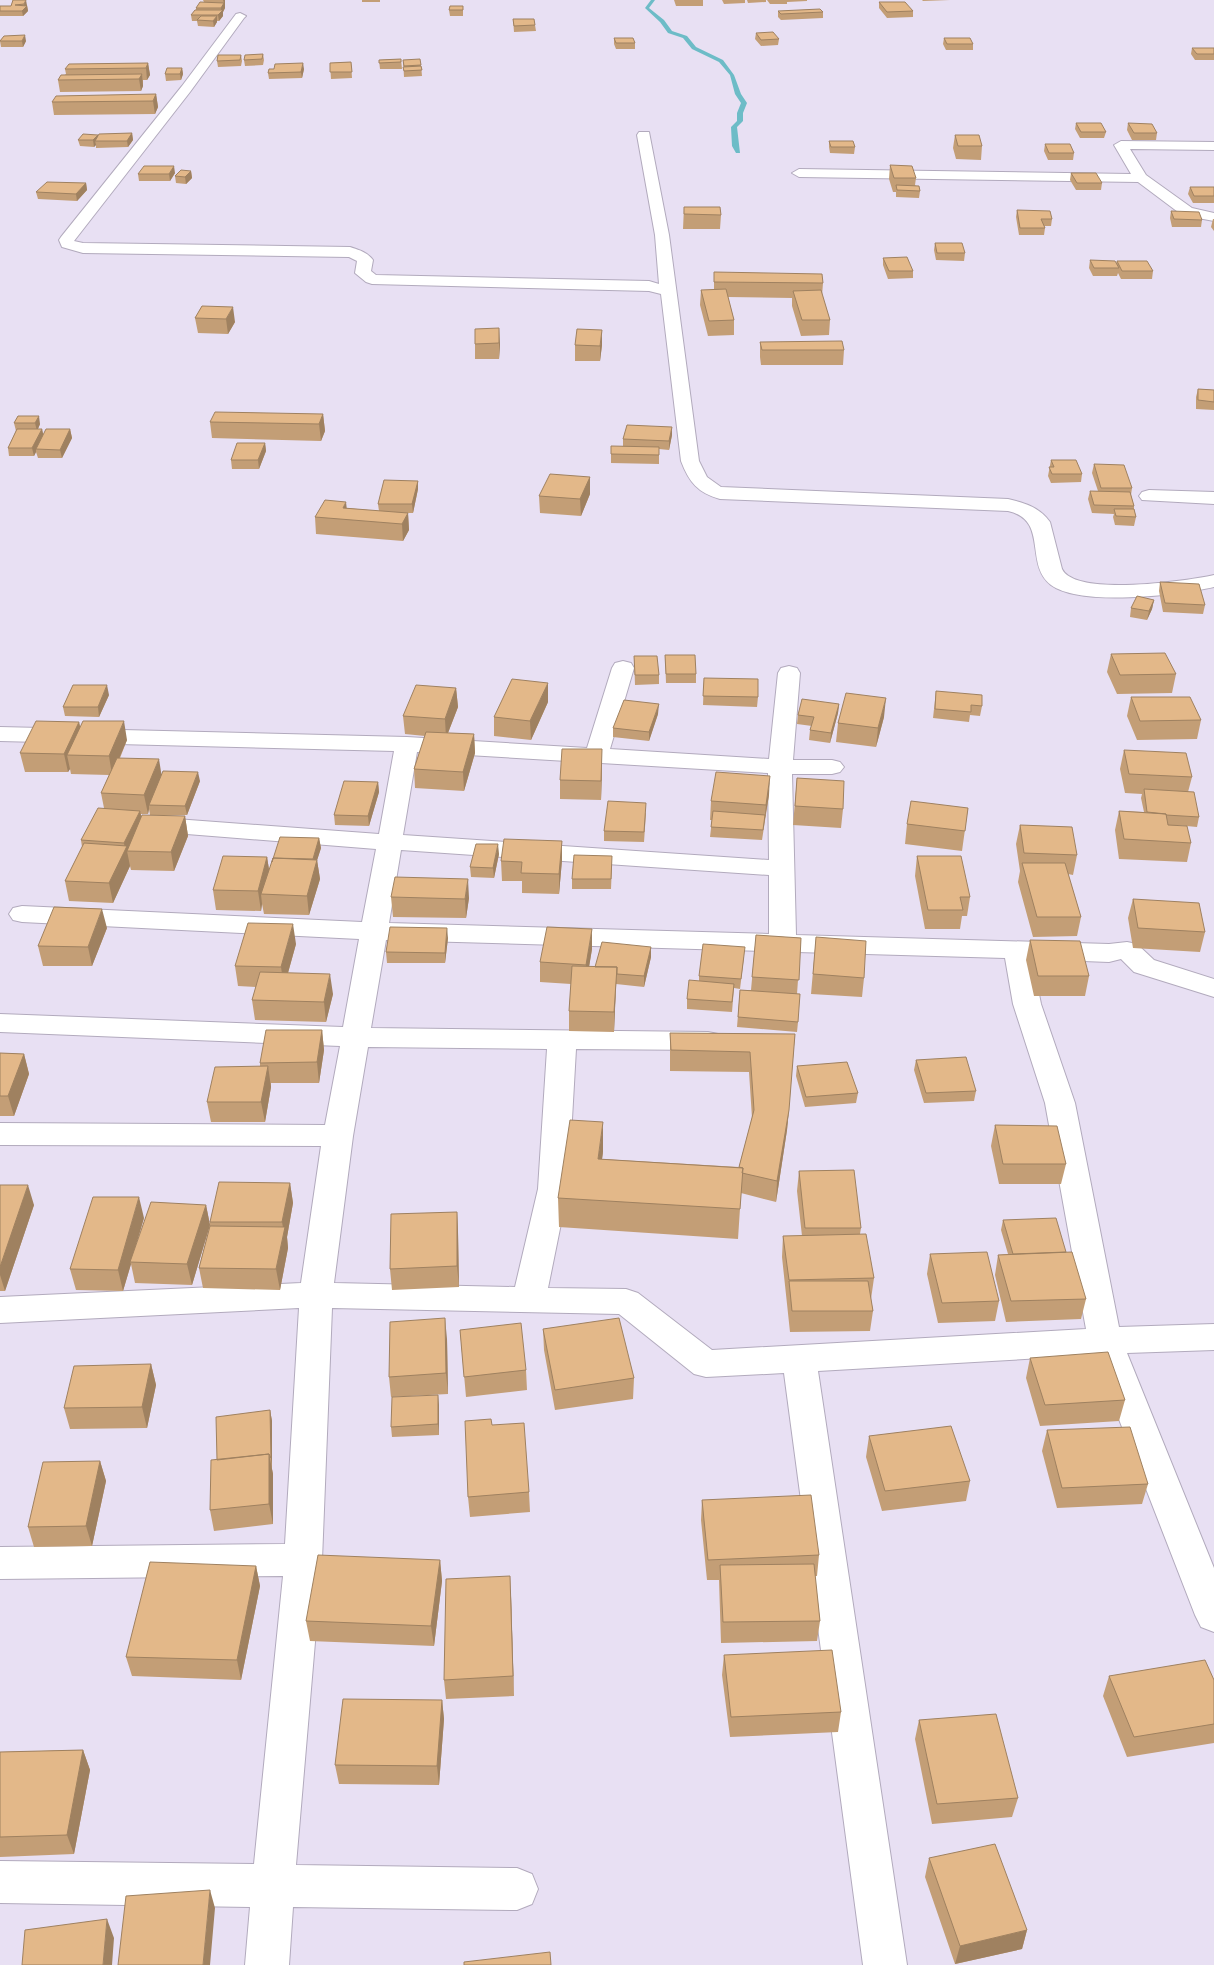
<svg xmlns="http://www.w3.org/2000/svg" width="1214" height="1965" viewBox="0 0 1214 1965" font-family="'Open Sans',sans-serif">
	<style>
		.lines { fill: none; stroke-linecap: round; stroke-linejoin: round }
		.stream { fill: #6dbcc7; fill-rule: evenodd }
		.minor-casing { stroke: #b2aabd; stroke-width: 2 }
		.minor { fill: #fff; fill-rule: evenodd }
		.wall { fill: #c39e76 }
		.shaded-wall { fill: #9f8160 }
		.building { fill: #e3b889; stroke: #9f8160 }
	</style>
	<rect width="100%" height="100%" fill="#e8e0f3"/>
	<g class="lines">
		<path class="stream" d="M651,0H655L649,8L664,20L672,31L687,36L696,47L723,60L734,75L741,94L747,103L743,113V121L737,127L740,153H736L732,146L731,127L737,121V113L741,103L735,94L730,75L719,62L692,49L683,38L668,33L660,22L645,8Z"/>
		<g class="minor-casing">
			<path id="minor" d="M240,13L246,16L244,18L190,92L74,241L83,243L350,247C359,250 367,252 373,260L371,271L376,275L649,281L659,284L655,235L637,135L639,132H649L669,235L699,461L707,477L721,487L1008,499C1025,503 1039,507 1050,522L1062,569C1075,597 1187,581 1214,575V587C1179,595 1081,607 1051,585C1024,564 1049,520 1008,511L720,499C698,493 689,482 681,461L661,294L649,291L372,284L366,282L355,273L357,261L349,257L83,253L62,247L59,240L61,237L182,86L236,14Z
				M1121,141L1214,142V150L1130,149L1146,175L1192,208L1214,213V221L1182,215L1138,182L799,177L792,173L799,169L1131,174L1114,145Z
				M1149,490L1214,492V504L1142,500L1139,496L1142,492Z
				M623,661L631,663L634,668L610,749L769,759L778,673L781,668L789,666L797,668L800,673L793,760H832L840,762L844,767L840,772L832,774H792L796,935L1109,944L1127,942L1137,944L1154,960L1214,979V997L1134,972L1121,959L1109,962L1032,959L1041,1004L1075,1103L1119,1327L1214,1324V1350L1127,1353L1214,1568V1632L1201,1627L1195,1615L1094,1355L818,1371L907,1965H863L784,1373L706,1377L694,1374L619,1314L332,1308L322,1560L296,1865L517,1868L532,1874L538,1889L532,1904L517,1910L293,1907L289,1965H245L250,1907L0,1903V1861L254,1864L283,1576L0,1579V1547L285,1544L299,1308L0,1323V1297L301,1283L321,1146L0,1145V1123L325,1125L340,1046L0,1032V1014L343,1027L359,939L22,922L13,920L9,914L13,908L22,906L362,922L376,849L149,831L140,829L137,824L140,819L149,817L379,834L394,751L0,741V727L407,737L587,748L612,668L615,663ZM417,752L768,773L769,860L403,835ZM401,850L769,875V934L389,923ZM386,940L1005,958L1013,1004L1045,1103L1086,1329L712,1350L638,1293L626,1289L548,1288L568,1189L576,1049L708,1050L718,1048L722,1041L718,1034L708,1032L371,1028ZM368,1047L547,1049L538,1189L515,1287L334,1283L353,1136Z"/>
		</g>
		<use href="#minor" class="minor"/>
	</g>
	<path class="wall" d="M13,0L27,5L28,11L23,16H0V6H11Z
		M203,0H225V8L223,12V16L219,21H217V22L214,27L198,26L197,21H192L191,15L196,10V8L204,2Z
		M362,0H380V2H362Z
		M674,0H703V6H676Z
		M722,0H745V3L724,4Z
		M747,0H766V2L748,3Z
		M767,0H807V1L787,2V0V4H770Z
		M922,0H950L923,1Z
		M879,2L913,11V17L887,18L879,8Z
		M463,6V16H450L449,10Z
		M778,11L823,12V18L781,20L778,17Z
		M513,19L535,25L536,31L514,32Z
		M756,33L779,39L778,45L761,46L755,39Z
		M4,36L26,41L23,47H1L0,41Z
		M614,38L635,43V49H616L614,44Z
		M944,38L973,44V50H946L943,44Z
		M1192,48H1214V60H1195L1191,54Z
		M263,54L264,60L263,65L245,66L244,60Z
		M241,55L242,61L241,66L218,67L217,61Z
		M401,59L402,69H380L379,60Z
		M403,60L421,65L422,76L404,77Z
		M351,62L352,78L331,79L330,63Z
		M148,63L150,75L147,80H143V86L141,91L60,92L58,80L66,74L65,69Z
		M182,68L183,74L181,80L166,81L165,74Z
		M274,69H304L302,78L269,79L268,73Z
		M156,94L158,107L155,114L54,115L52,102Z
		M1076,123L1106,132L1104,138H1080L1075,129Z
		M1128,123L1157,133L1156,140H1132L1127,130Z
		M132,133L133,140L128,147L96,148V145L94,147L80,146L78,140L98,135V136Z
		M955,135L982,146L981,160L956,159L953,148Z
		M829,141L855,147L854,154L830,153L829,147Z
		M1045,144L1074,153L1073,160H1048L1044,151Z
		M890,165L916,178L915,185L920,191L919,198L896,197V192H893L889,179Z
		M191,171L192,178L186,184L176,183L175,176Z
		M175,173L170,181H139L138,174Z
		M1071,173L1102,183L1101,190H1076L1070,180Z
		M86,183L87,190L77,201L38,199L36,192Z
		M1190,187H1214V203H1193L1188,194Z
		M684,207L721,215L720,229H683Z
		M1017,210L1052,219L1051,226H1044L1045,228L1044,235H1019L1016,217Z
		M1171,211L1202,220L1201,227H1172L1170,218Z
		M1213,219H1214V231L1211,227Z
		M935,243L965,253L964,261L936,260L934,250Z
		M883,258L913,271V278L888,279L883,265Z
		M1090,260L1116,263L1117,261L1153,271L1152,279H1121L1118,273L1117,276H1093L1089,268Z
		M714,272L823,283L822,296L830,320L829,335L801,336L792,306V298L728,297L734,320V335L708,336L700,305L701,290H714Z
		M202,306L235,322L228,334L198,333L195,318Z
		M475,329L500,344L499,359H475Z
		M760,342L844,350L843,365H761L760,357Z
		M575,345H602L600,361H575Z
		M1198,389L1214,390V410L1196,409V397Z
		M323,414L325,431L321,441L212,438L210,422Z
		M18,416L40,424L38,429H42L43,435L70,429L72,438L62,458H38L36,452L34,456H9L8,448L16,431L14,423Z
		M672,435L669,450L659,449V464L611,463V454L623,446V439Z
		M265,443L266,451L259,469H232L231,460Z
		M1051,460L1082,474L1081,482L1051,483L1048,476Z
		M1094,464L1132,488L1131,495L1134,506V509L1136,517L1134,526L1115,525L1113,517L1114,514L1092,513L1088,499L1090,491H1098L1092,473Z
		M590,477V494L581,516L540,513L539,496Z
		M418,481V489L413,513H408L409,530L403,541L316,534L315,517L347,508L379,511L378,504Z
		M1160,582L1205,605L1203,614L1163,612L1159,591Z
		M1154,600L1152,609L1147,620L1130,617L1131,608Z
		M1111,654L1176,674L1172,693L1117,694L1107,672Z
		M665,655L696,674V683H666Z
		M634,656L659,675V684L635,685Z
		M704,678L758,697L757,707L703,705Z
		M456,688L458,707L448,733L474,734L475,753L464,791L415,788L414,769L425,736L405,734L403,716Z
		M936,691L982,706L980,716L970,715L969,722L933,718Z
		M109,695L99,717L65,716L63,707Z
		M1131,697L1201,720L1197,739L1137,740L1127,716Z
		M548,702L531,740L494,736V717Z
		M839,704L838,713L830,743L809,740L810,730L812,726L797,724L798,715Z
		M658,714L649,741L613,737V728Z
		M884,717L876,747L836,742L838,723Z
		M79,722L80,727L127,740L120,758L161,774L200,781L187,815H150L149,809L148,814H141V817L185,816L188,836L174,871L131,870L130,866L113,903L69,901L65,881L82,847L81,840L104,808L101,793L109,775L71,774L70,769L68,772H25L20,753Z
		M1124,750L1192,777L1188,792L1199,817L1197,827L1176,825L1191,843L1187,862L1119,859L1115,830L1119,811L1144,812L1141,798L1142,794L1125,793L1120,769Z
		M602,768L601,800L560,799V780Z
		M797,778L843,809L841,828L793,825Z
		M378,782L379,792L369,826L335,825L334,815Z
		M769,795L762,840L710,837L712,820H710L711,801Z
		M968,808L962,851L905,844L907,824Z
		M646,813L644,842L604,841V831Z
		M1020,825L1077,855L1073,875L1068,874L1081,917L1077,936L1033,937L1018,882L1020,871L1016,844Z
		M319,838L321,848L317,860L320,879L309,915L264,914L262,904L261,911L216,910L213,890L267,857L269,869Z
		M562,841V860L559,894L522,893V881H502L501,861Z
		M499,854L494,878L471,877L470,867Z
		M917,856L970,897L967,916H962L960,929H925L915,876Z
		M612,865L611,889H572V879Z
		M391,897L469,898L466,918L393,917Z
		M1133,899L1205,932L1200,952L1133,948L1128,918Z
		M107,928L92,966H43L38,946Z
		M756,935L801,938L797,994L798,1022L797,1032L737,1027L740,990H751Z
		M816,937L864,978L862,997L811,994Z
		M448,938L445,963H387L386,952Z
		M1030,940L1089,976L1085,996H1034L1026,960Z
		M296,944L288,973L333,994L326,1022L255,1020L252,1000L256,987L238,986L235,966Z
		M651,947V957L644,987L616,984L614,1032L569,1031V1011L571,984L540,982V962L592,949L589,967H595Z
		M744,957L740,989L734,988L732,1012L687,1009V999L699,981V976Z
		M322,1030L324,1050L319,1083H271V1087L265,1122H211L207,1102L260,1066V1063Z
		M670,1033L795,1034L787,1130L776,1202L741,1193L738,1239L559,1227L558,1198L603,1152L602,1159L739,1167L752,1118L749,1072L670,1071Z
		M0,1053L24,1054L29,1074L14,1116H0Z
		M916,1060L976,1091L974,1101L924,1103L914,1070Z
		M797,1066L858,1093L856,1103L805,1107L796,1076Z
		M995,1125L1066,1164L1061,1184H999L991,1146Z
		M799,1171L861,1228L860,1234L874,1278L871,1299L873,1311L870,1331L790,1332L782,1257L783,1236H802L797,1191Z
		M290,1183L293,1203L287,1237L288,1248L280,1290L203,1288L199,1268L210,1226V1222Z
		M0,1185L34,1205L5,1291H0Z
		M206,1205L210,1225L192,1285L135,1283L131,1264L123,1291L76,1290L70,1269L144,1218L135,1248Z
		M457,1212L458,1232L459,1287L392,1290L390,1269Z
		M1003,1220L1066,1252L1086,1299L1081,1319L1006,1322L995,1275L998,1255L1008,1254L1001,1230Z
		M930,1254L999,1301L995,1321L938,1323L927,1274Z
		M543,1329L634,1378L633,1399L555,1410L544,1350Z
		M460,1330L526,1370L527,1390L466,1397Z
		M447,1339L448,1394L391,1397L389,1377Z
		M1030,1358L1125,1400L1119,1421L1040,1426L1026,1378Z
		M151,1364L156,1385L147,1428L70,1429L64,1408Z
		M438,1395L439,1435L392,1437L391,1427Z
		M270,1410L272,1421V1469L273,1474V1524L214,1531L210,1510L217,1460Z
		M492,1425L529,1492L530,1512L470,1517L468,1497Z
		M1047,1430L1148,1484L1142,1504L1057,1508L1042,1451Z
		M869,1436L970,1481L966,1501L882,1511L866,1457Z
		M100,1461L106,1481L92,1546L34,1547L28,1527Z
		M702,1500L819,1555L817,1576H815L820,1621L817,1641L721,1643L719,1580H707L701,1520Z
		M440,1560L442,1581L434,1646L310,1641L306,1621Z
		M256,1566L260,1586L241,1680L132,1676L126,1657Z
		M511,1596L514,1696L446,1699L444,1680Z
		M724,1655L841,1712L838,1732L730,1737L722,1675Z
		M1109,1676L1214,1680V1743L1127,1757L1103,1696Z
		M442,1700L444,1719L439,1785L339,1784L335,1765Z
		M919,1720L1018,1798L1012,1817L932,1824L915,1739Z
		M83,1750L90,1770L74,1854L0,1857V1752Z
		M929,1858L1027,1930L1022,1949L955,1964L925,1877Z"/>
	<path class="shaded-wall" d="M26,0L28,11L23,16L22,11L25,8L24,4Z
		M223,0H225V8L223,12V16L219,21L218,15L221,12V8L224,3Z
		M217,16V22L214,27L213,21Z
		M25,35L26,41L23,47L22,41Z
		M148,63L150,75L147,80L146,68Z
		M303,63L304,69L302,78L301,72Z
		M182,68L183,74L181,80L180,74Z
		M142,74L143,86L141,91L139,79Z
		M156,94L158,107L155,114L153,101Z
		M132,133L133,140L128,147L127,141Z
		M98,135L99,141H95L96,145L94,147L93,140Z
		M174,166L175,173L170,181L169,174Z
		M191,171L192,178L186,184L185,177Z
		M86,183L87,190L77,201L76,194Z
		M233,307L235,322L228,334L226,319Z
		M499,328L500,344L499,359Z
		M602,330V345L600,361V346Z
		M323,414L325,431L321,441L319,424Z
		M39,416L40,424L37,431L35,423Z
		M672,427V435L669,450V441Z
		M42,429L44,438L36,449V452L34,456L32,448Z
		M70,429L72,438L62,458L60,450Z
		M265,443L266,451L259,469L258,460Z
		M590,477V494L581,516L580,499Z
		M418,481V489L413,513L412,504Z
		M346,502L348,519L343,508Z
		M408,513L409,530L403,541L402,524Z
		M1154,600L1152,609L1147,620L1149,611Z
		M548,683V702L531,740L530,721Z
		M107,685L109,695L99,717L98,707Z
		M456,688L458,707L446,738L445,719Z
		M886,698L884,717L876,747L878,728Z
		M659,704L658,714L649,741V732Z
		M839,704L838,713L830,743L831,733Z
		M124,721L127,740L112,775L109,756Z
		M79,722L83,740L67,755L70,769L68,772L64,754Z
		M474,734L475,753L464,791L463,772Z
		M602,749V768L601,800V781Z
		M159,759L162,778L149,805V809L148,814L144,795Z
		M198,772L200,781L187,815L185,806Z
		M770,776L769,795L764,824L766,805Z
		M378,782L379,792L369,826L368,816Z
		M140,811L144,830L127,851L130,866L113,903L109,883L125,850L124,843Z
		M185,816L188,836L174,871L171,852Z
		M319,838L321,848L313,873L312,863Z
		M562,841V860L559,894V874Z
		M498,844L499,854L494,878L493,868Z
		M267,857L270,876L261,894L262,904L261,911L258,891Z
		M317,860L320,879L309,915L307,896Z
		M468,879L469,898L466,918L465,899Z
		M102,909L107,928L92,966L88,947Z
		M293,924L296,944L284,987L281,967Z
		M447,928L448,938L445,963V953Z
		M592,929V949L586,985V965Z
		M651,947V957L644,987V976Z
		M617,967L616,987L614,1032V1012Z
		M330,974L333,994L326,1022L324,1002Z
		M322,1030L324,1050L319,1083L317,1062Z
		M24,1054L29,1074L14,1116L8,1096Z
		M268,1066L271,1087L265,1122L261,1102Z
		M789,1110L787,1130L776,1202L777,1181Z
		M603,1122V1152L598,1188V1159Z
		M290,1183L293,1203L287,1237L288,1248L280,1290L276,1269L284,1233L282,1222Z
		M28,1185L34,1205L5,1291L0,1275V1267Z
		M139,1197L144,1218L131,1262H130L131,1264L123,1291L118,1270Z
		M206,1205L210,1225L192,1285L187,1264Z
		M457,1212L458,1232L459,1287L457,1266Z
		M445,1318L447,1339L448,1394L446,1373Z
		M151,1364L156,1385L147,1428L142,1407Z
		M438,1395L439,1405V1435L438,1424Z
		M270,1410L272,1421V1468L271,1458Z
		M269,1454L273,1474V1524L269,1504Z
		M100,1461L106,1481L92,1546L86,1526Z
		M440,1560L442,1581L434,1646L431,1626Z
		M256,1566L260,1586L241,1680L237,1660Z
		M510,1576L511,1596L514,1696L513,1676Z
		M442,1700L444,1719L439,1785L437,1766Z
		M83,1750L90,1770L74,1854L67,1835Z
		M210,1890L215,1908L210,1965H203Z
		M107,1919L114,1938L112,1965H103Z
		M1027,1930L1022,1949L955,1964L960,1946Z"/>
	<path class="building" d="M13,0H26L24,4L15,5L27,6L22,11H0V6H11Z
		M200,2L224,3L221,8H196Z
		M879,2H905L913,11L887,12Z
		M450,6H463V10H449Z
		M820,9L823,12L781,14L778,11Z
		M195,10H223L218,15H191Z
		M201,16H217L213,21L197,20Z
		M513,19H534L535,25L514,26Z
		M773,32L779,39L761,40L756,33Z
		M25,35L22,41H0L4,36Z
		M614,38H633L635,43H616Z
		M944,38H970L973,44H947Z
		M1192,48H1214V54H1197Z
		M263,54L262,59L244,60L245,55Z
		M218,55H241L240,60L217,61Z
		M401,59V62L379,63V60Z
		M420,59L421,65L404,66L403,60Z
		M351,62L352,72H330V63Z
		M148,63L146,68L65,69L69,64Z
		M303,63L301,72L268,73L269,69H274L275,64Z
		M421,66L422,70L404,71L403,67Z
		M167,68H182L180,74H165Z
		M142,74L139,79L58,80L61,75Z
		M156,94L153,101L52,102L56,96Z
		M1076,123H1101L1106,132H1081Z
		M1128,123L1152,124L1157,133H1134Z
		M132,133L127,141H95L99,134Z
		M83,134L98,135L93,140H78Z
		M955,135H979L982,146H958Z
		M829,141H853L855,147H831Z
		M1045,144H1070L1074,153H1049Z
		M890,165L912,166L916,178H894Z
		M144,166H174L169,174H138Z
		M181,170L191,171L185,177L175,176Z
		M1071,173H1096L1102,183H1077Z
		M47,182L86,183L76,194L36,192Z
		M896,185L919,186L920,191L897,190Z
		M1190,187H1214V196H1194Z
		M684,207H720L721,215L684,214Z
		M1017,210L1050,211L1052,219H1041L1045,228H1020Z
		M1171,211L1199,212L1202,220L1174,219Z
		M935,243H962L965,253H937Z
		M907,257L913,271H889L883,258Z
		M1090,260L1115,261L1119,268H1094Z
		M1117,261H1147L1153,271H1122Z
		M714,272L822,274L823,283L714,282Z
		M726,289L734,320L709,321L701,290Z
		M821,290L830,320H802L793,291Z
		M202,306L233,307L226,319L195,318Z
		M499,328V343L475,344V329Z
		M577,329L602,330L600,346L575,345Z
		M842,341L844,350H762L760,342Z
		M1198,389L1214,390V402L1198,400Z
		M215,412L323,414L319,424L210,422Z
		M18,416H39L35,423H14Z
		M627,425L672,427L669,441L623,439Z
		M17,429H42L32,448H8Z
		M46,429H70L60,450L36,449Z
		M237,443H265L258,460H231Z
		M611,446L659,447V455L611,454Z
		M1051,460H1076L1082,474H1052L1049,467H1054Z
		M1094,464L1124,465L1132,488H1101Z
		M550,474L590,477L580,499L539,496Z
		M384,480L418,481L412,504H378Z
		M1090,491L1130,492L1134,506L1094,505Z
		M325,500L346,502L343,508L408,513L402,524L315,517Z
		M1114,509H1134L1136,517L1116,516Z
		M1160,582L1199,584L1205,605L1165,603Z
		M1137,596L1154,600L1149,611L1131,608Z
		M1165,653L1176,674L1120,675L1111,654Z
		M665,655H695L696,674H666Z
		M634,656H657L659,675H635Z
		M704,678L758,679V697L703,696Z
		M512,679L548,683L530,721L494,717Z
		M73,685H107L98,707H63Z
		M416,685L456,688L445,719L403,716Z
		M936,691L982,695V706L971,705V712L935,709Z
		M846,693L886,698L878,728L838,723Z
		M1131,697H1190L1201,720L1140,721Z
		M802,699L839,704L831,733L810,730L814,717L798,715Z
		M624,700L659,704L649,732L613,728Z
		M36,721L79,722L64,754L20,753Z
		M83,721H124L109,756L67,755Z
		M426,732L474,734L463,772L414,769Z
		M562,749H602L601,781L560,780Z
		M1124,750L1186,753L1192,777L1129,774Z
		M117,758L159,759L144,795L101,793Z
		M163,771L198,772L185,806L149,805Z
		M716,772L770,776L766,805L711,801Z
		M797,778L844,781L843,809L795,806Z
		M344,781L378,782L368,816L334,815Z
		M1144,789L1194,792L1199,817L1166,815V814L1147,812Z
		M608,801L646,803L644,832L604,831Z
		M911,801L968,808L965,831L907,824Z
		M98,808L140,811L124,843L81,840Z
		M713,811L765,815L763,830L711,827Z
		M1119,811L1166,814L1168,825L1187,826L1191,843L1124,839Z
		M142,815L185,816L171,852L127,851Z
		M1020,825L1072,827L1077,855L1024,853Z
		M280,837L319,838L313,859L273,858L272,862Z
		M504,839L562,841L559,874L521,873L522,862L501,861Z
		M84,843L127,846L109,883L65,881Z
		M476,844H498L493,868L470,867Z
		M574,855L612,856L611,879H572Z
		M223,856L267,857L258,891L213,890Z
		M917,856H961L970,897H960L963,910H928Z
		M273,858L317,860L307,896L261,894Z
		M1022,863H1065L1081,917H1037Z
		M395,877L468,879L465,899L391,897Z
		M1133,899L1199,903L1205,932L1138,928Z
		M54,907L102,909L88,947L38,946Z
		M248,923L293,924L281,967L235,966Z
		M390,927L447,928L445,953L386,952Z
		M547,927L592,929L586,965L540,962Z
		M756,935L801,938L799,980L752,977Z
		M816,937L866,941L864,978L813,974Z
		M1030,940L1080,941L1089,976H1038Z
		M602,942L651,947L644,976L617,974V967H595Z
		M703,944L745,947L741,979L699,976Z
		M572,966L617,967L614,1012L569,1011Z
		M260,972L330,974L324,1002L252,1000Z
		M689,980L734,984L732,1002L687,999Z
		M740,990L800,994L798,1022L738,1017Z
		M266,1030H322L317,1062L260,1063Z
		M670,1033L795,1034L789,1110L777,1181L742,1173L743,1168L739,1167L754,1110L750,1052L671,1050Z
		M0,1053L24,1054L8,1096H0Z
		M966,1057L976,1091L926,1093L916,1060Z
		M847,1062L858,1093L806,1097L797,1066Z
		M268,1066L261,1102H207L215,1067Z
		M570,1120L603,1122L598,1159L743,1168L740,1209L558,1198Z
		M995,1125L1057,1126L1066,1164H1003Z
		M854,1170L861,1228H805L799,1171Z
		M219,1182L290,1183L282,1222H210Z
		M0,1185H28L0,1267Z
		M93,1197H139L118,1270L70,1269Z
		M151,1202L206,1205L187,1264L130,1262Z
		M457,1212V1266L390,1269L391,1214Z
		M1056,1218L1066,1252L1013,1254L1003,1220Z
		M210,1226L285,1227L276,1269L199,1268Z
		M866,1234L874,1278L789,1280L783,1236Z
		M987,1252L999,1301L942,1303L930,1254Z
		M1072,1252L1086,1299L1011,1301L998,1255Z
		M789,1281H868L873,1311H792Z
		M445,1318L446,1373L389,1377L390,1322Z
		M619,1318L634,1378L555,1390L543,1329Z
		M521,1323L526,1370L464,1377L460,1330Z
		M1108,1352L1125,1400L1045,1405L1030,1358Z
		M151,1364L142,1407L64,1408L74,1366Z
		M438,1395V1424L391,1427L392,1397Z
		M270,1410L271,1458L269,1454L217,1460L216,1417Z
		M491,1419L492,1425L524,1423L529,1492L468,1497L465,1421Z
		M951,1426L970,1481L885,1491L869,1436Z
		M1130,1427L1148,1484L1062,1488L1047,1430Z
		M269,1454V1504L210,1510L211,1460Z
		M100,1461L86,1526L28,1527L43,1462Z
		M811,1495L819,1555L708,1560L702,1500Z
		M318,1555L440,1560L431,1626L306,1621Z
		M150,1562L256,1566L237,1660L126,1657Z
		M814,1564L820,1621L723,1622L720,1565Z
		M510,1576L513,1676L444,1680L446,1579Z
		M832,1650L841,1712L731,1717L724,1655Z
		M1205,1660L1214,1680V1724L1134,1737L1109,1676Z
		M343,1699L442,1700L437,1766L335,1765Z
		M996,1714L1018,1798L937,1804L919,1720Z
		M83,1750L67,1835L0,1837V1752Z
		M995,1844L1027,1930L960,1946L929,1858Z
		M210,1890L203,1965H118L126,1896Z
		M107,1919L103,1965H22L25,1930Z
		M550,1952L551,1965H464V1962Z"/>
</svg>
